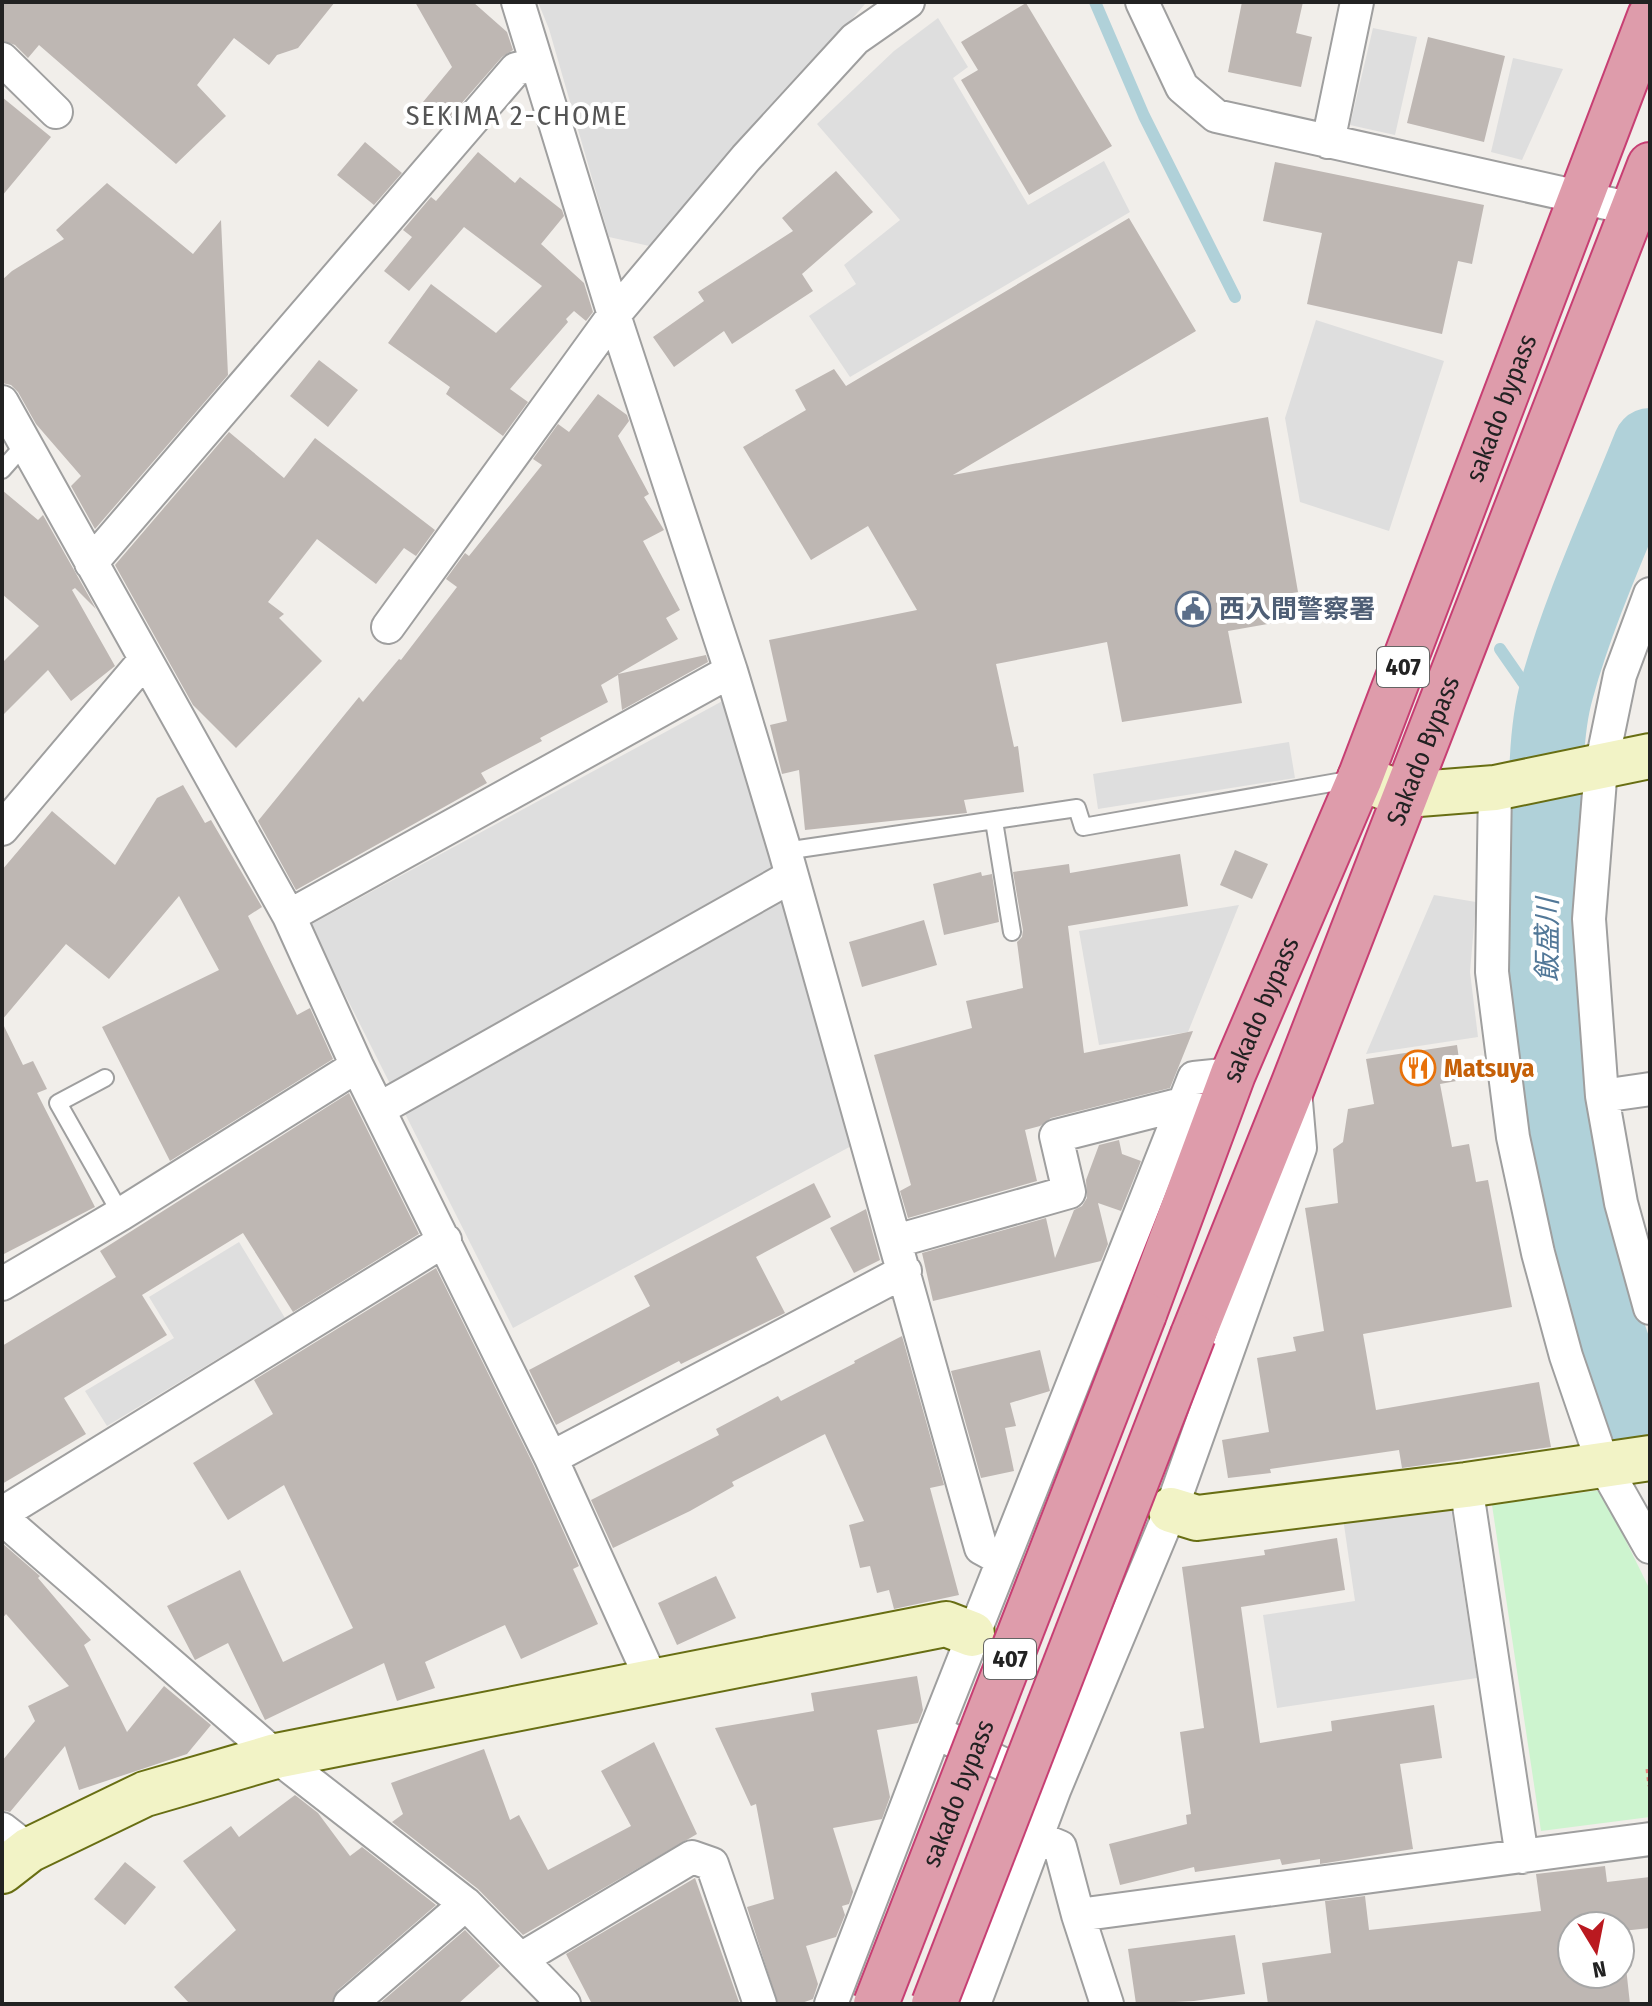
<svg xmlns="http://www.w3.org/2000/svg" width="1652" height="2006" viewBox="0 0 1652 2006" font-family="'Fira Sans Condensed','Noto Sans JP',sans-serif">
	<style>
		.park { fill: #cdf4cf }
		.parking { fill: #dedede }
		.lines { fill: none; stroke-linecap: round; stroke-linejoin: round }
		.stream { stroke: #b0d1d9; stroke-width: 12 }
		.river { stroke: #b0d1d9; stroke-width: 74 }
		.building { fill: #beb7b3; fill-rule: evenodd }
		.lane-casing { stroke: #9f9f9f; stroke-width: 20 }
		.street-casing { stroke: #9f9f9f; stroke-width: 36 }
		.secondary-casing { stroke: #686e13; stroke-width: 48 }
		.highway-casing { stroke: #c73f73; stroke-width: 48 }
		.path { stroke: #ea8882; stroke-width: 5; stroke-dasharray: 4 4; stroke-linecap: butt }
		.lane { stroke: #fff; stroke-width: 16 }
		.street { stroke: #fff; stroke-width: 32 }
		.secondary { stroke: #f2f3c6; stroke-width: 44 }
		.highway { stroke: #de9cab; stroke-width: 44 }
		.highway-bridge-casing { stroke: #c73f73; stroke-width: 48; stroke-linecap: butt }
		.highway-bridge { stroke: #de9cab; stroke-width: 44 }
		.labels { text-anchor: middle; stroke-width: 8; stroke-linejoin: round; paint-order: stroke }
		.shield { fill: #fff; stroke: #646464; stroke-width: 2 }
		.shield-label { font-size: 24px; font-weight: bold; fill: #222 }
		.street-label { font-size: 26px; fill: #222; stroke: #fff }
		.service-label { font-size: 26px; font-weight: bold; fill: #4e5e75; stroke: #fff; text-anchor: start }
		.food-label { font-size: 26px; font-weight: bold; fill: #c56008; stroke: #fff; text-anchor: start }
		.neighbourhood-label { font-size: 28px; letter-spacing: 2px; fill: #555; stroke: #fff }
		.water-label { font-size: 28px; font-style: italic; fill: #527898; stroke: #fff }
	</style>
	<rect width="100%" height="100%" fill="#f1eeea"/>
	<path class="park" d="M1601,1490L1650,1590V1817L1541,1831L1492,1505Z"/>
	<path class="parking" d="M538,2H865V4L757,129L663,249L609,237L549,29Z
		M938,18L968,67L953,78L1028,205L1104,161L1130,212L850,377L809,316L856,284L844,265L900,220L817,124L894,51Z
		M1373,28L1417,37L1395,135L1350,125Z
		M1513,58L1563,69L1522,160L1491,152Z
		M1316,320L1444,361L1389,531L1300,502L1285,418Z
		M728,698L855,1144L513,1328L310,925Z
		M1289,742L1295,778L1098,809L1093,774Z
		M1434,895L1476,902L1470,972L1478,1037L1366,1054Z
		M1239,905L1188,1032L1099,1045L1079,931Z
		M239,1242L285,1318L107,1426L85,1391L174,1338L149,1297Z
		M1450,1502L1477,1678L1277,1708L1263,1615L1355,1601L1343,1518Z"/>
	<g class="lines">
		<path class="stream" d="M1095,2L1144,116L1235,297
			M1500,649L1550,721"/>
		<path class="river" d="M1650,445C1619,523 1579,608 1557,689C1543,737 1546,807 1546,858C1546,902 1544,947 1547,991C1555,1136 1588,1307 1650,1438"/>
	</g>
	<path class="building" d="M2,2H335L298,48L277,55L269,65L234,38L197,85L226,116L176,164L39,45L28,58L15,45L4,41Z
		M415,2H473L507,32L513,50L502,57L446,121L423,102L452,67Z
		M1242,2H1303L1296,33L1312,37L1301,87L1228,72Z
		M1026,3L1112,146L1029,195L961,80L978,70L961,42Z
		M1428,37L1505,56L1484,142L1407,123Z
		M2,97L51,137L2,196Z
		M365,142L402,173L374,205L337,175Z
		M478,152L515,183L520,177L562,210L564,216L541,244L584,283L593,312L586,321L574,311L566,319L568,322L510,389L528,402L503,436L446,394L450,387L388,343L431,284L496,333L542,286L464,227L409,291L384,271L412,237L403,230L431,197L436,201Z
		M1275,162L1484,205L1472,264L1458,261L1442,334L1307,304L1322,233L1263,221Z
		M836,171L873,212L802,274L813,291L732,344L724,331L674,367L653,337L704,301L698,292L793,231L782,218Z
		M107,183L193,254L221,220L228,375L95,529L71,486L81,476L36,424L18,392L11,385L2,383V280L12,271L64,239L56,230Z
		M1129,218L1196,331L953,475L1268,417L1298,592L1269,597L1274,623L1228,631L1242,703L1122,722L1107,642L996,664L1014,747L1018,746L1024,792L964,800L967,813L805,830L799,770L782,774L770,725L787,721L769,640L917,610L868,526L811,560L743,447L806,410L795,390L834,369L846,386Z
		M319,360L358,390L328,427L290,396Z
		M598,394L627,415L629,421L618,436L649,494L644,497L664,530L643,541L680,610L666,618L678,639L618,674L706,655L708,662L622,710L618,675L601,685L608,702L540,738L542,741L481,773L487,783L296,890L258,821L359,697L363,702L399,659L401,660L457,587L446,579L465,553L469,556L542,465L533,459L558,424L569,432Z
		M229,432L284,478L315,438L435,530L416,556L404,548L376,584L317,539L268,602L284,614L279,618L322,661L236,748L193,705L115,565Z
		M2,490L38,520L43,515L96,609L75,588L72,590L115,666L71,701L48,670L2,716V663L39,626L2,594Z
		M183,785L205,823L211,820L262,907L248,916L297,1015L310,1008L333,1059L170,1161L102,1027L219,970L179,896L109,979L66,944L2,1020V870L52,811L115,865L157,798Z
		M1235,850L1268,864L1252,899L1220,885Z
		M1180,854L1188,906L1068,926L1084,1053L1193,1031L1170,1088L1051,1118L1040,1126L1025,1130L1037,1181L908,1218L900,1191L911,1185L874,1055L972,1028L966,1001L1023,988L1017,942L1022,937L1023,930L1013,872L1069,864L1070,873Z
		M981,872L982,876L992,874L999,922L944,935L933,884Z
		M924,920L937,965L862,987L849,942Z
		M2,1022L23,1065L33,1061L47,1089L37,1093L95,1207L2,1255Z
		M1457,1045L1462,1080L1440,1084L1452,1147L1469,1144L1476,1182L1488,1180L1512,1307L1363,1334L1376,1410L1539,1382L1551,1447L1402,1468L1399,1450L1270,1469L1271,1473L1228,1478L1222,1440L1269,1432L1257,1358L1296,1351L1293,1337L1324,1331L1305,1208L1338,1203L1333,1149L1343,1142L1348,1109L1374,1104L1366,1059Z
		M349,1093L419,1234L293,1312L243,1233L142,1295L167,1335L64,1398L86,1434L2,1484V1346L116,1277L100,1251Z
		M1119,1140L1122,1154L1141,1161L1121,1211L1098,1203L1108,1244L1101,1261L933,1301L922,1253L1046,1218L1055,1258L1074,1210L1082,1206L1087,1198L1086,1180L1099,1145Z
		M814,1183L831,1217L756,1257L785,1313L681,1364L679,1361L556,1425L529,1370L650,1306L634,1276Z
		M866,1209L880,1260L854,1273L830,1228Z
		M436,1268L534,1466L579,1566L573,1569L598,1624L521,1659L505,1625L425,1662L435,1688L397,1701L384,1663L265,1720L228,1643L195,1660L167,1606L240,1570L283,1662L353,1628L284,1485L228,1520L193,1463L273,1414L254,1380Z
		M902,1336L944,1485L930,1488L959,1595L894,1609L889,1590L877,1593L870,1566L860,1568L849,1525L864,1521L825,1434L732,1482L734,1486L690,1511L613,1548L591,1500L719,1435L716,1429L778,1396L781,1401L855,1363L854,1361Z
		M1040,1350L1050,1391L1010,1403L1016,1426L1005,1428L1014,1471L981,1478L951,1371Z
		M1337,1538L1345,1590L1241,1607L1260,1743L1332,1731L1331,1721L1434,1705L1442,1758L1400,1764L1413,1849L1320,1864V1859L1282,1865L1280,1859L1195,1872L1194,1867L1120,1885L1109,1844L1187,1824L1186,1815L1191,1814L1180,1732L1204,1728L1182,1567L1265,1555L1264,1550Z
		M2,1543L40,1576L38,1578L91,1640L84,1645L127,1732L164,1686L211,1725L187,1754L79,1790L65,1746L10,1812L2,1810V1761L35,1721L28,1706L69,1686L6,1614L2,1619Z
		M716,1576L736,1618L677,1645L658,1603Z
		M917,1676L923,1710L918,1723L877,1730L890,1797L882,1819L833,1828L853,1892L849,1904L842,1906L845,1915L836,1937L806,1946L818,1984L813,1999L799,2004H778L747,1907L774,1899L756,1804L751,1806L715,1728L814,1711L811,1693Z
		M654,1742L697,1834L523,1935L478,1889L392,1822L403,1814L391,1783L484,1749L510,1820L519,1815L548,1870L631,1826L601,1771Z
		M295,1795L318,1813L350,1856L362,1847L436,1905L338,1990L332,2004H190L174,1987L236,1930L183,1861L231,1826L239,1837Z
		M125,1862L156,1887L125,1925L94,1899Z
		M1605,1866L1607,1882L1650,1877V1928L1622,1931L1630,2004H1268L1262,1963L1331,1953L1325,1901L1365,1896L1369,1930L1541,1911L1536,1874ZM1572,1926H1620V1974H1572Z
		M695,1878L739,2002L592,2004L566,1954Z
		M465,1930L500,1966L458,2004H379Z
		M1235,1935L1245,1994L1194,2001L1136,2004L1128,1949Z"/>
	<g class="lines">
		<g class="lane-casing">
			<path id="lane" d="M2,470L25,444
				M994,821L1012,932
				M785,851L1077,808L1083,827L1354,779
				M105,1078L58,1103L121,1214"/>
		</g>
		<g class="street-casing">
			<path id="street" d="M518,2L614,315L731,671L785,851L981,1548L1003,1560
				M1142,2L1182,87L1216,116L1633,209
				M2,59L56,112
				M1328,142L1357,2
				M2,402L289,916L357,1066L551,1458L653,1683
				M91,563L516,69L537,64
				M1650,594L1620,675L1601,767L1589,919L1602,1096L1621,1203L1650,1308
				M388,627L614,315L746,158L855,39L908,2
				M1495,788L1492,972L1513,1137L1538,1253L1566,1356L1603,1464L1650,1547
				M2,829L144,661
				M289,916L731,671
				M1602,1096L1650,1089
				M379,1109L792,876
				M896,1241L1069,1192L1056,1136L1182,1104
				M2,1284L121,1214L357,1066
				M551,1458L905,1271
				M1466,1485L1522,1857
				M2,1517L9,1509L445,1240
				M2,1518L276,1756L466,1904L564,2004
				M935,1732L1194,1078L1233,1074
				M2,1829L29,1850
				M1036,1837L1060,1847L1078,1915L1107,2004
				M1078,1915L1650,1839
				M521,1959L692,1857L712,1864L760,2004
				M350,2004L466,1904
				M831,2004L935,1732L1041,1782
				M974,2004L1055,1788L1171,1510L1300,1148L1295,1090"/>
		</g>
		<g class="secondary-casing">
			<path id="secondary" d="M1360,778L1406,795L1495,788L1650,756
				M1171,1510L1197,1518L1466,1485L1650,1458
				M2,1871L29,1850L145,1794L276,1756L946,1624L972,1634"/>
		</g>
		<g class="highway-casing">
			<g id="highway">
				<path id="s1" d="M1144,1314L1233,1074L1360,778L1650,16"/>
				<path id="s2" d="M1193,1335L1294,1083L1650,165"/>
			</g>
		</g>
		<path class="path" d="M1648,1769L1650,1786"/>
		<use href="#lane" class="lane"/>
		<use href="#street" class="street"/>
		<use href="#secondary" class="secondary"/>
		<use href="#highway" class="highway"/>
		<g class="highway-bridge-casing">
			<g id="highway-bridge">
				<path id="s3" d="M876,2004L1144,1314"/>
				<path d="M934,2004L1193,1335"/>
			</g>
		</g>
		<use href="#highway-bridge" class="highway-bridge"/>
	</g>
	<defs>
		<g id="civic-ring" transform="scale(1.8)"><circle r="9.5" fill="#fff" stroke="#5c6f8a" stroke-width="1.5"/><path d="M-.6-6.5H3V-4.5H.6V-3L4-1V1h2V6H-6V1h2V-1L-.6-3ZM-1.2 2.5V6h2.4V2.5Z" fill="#5c6f8a"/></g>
		<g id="restaurant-ring" transform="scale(1.8)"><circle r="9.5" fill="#fff" stroke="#e8710a" stroke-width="1.5"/><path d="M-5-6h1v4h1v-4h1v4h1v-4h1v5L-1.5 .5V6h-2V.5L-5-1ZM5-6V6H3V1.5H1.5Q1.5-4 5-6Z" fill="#e8710a"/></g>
	</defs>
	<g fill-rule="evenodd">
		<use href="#civic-ring" x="1193" y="609"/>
		<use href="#restaurant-ring" x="1418" y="1068"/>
	</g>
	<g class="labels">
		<g class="shield">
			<rect x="1377" y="647" width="52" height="40" rx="6"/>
			<rect x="984" y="1639" width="52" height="40" rx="6"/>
		</g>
		<g class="shield-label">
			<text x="1403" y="675">407</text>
			<text x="1010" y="1667">407</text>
		</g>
		<g class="street-label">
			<text dy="9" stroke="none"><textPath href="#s1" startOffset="974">sakado bypass</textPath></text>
			<text dy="9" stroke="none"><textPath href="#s2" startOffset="628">Sakado Bypass</textPath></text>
			<text dy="9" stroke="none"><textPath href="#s1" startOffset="326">sakado bypass</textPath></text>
			<text dy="9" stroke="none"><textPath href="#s3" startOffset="226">sakado bypass</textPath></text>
		</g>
		<g class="service-label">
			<text x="1219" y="618">西入間警察署</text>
		</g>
		<g class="food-label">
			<text x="1444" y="1077">Matsuya</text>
		</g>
		<g class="neighbourhood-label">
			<text x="517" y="125">SEKIMA 2-CHOME</text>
		</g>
		<g class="water-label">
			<text transform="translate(1547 940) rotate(-90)" y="10">飯盛川</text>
		</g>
	</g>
	<rect width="1652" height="2006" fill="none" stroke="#222222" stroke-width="8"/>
	<g transform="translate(1596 1950) rotate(170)"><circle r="38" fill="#ffffff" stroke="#a7a7a7" stroke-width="2"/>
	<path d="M0-6L14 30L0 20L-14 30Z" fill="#ba1920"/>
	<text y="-12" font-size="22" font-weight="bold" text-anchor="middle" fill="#222222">N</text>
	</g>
</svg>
